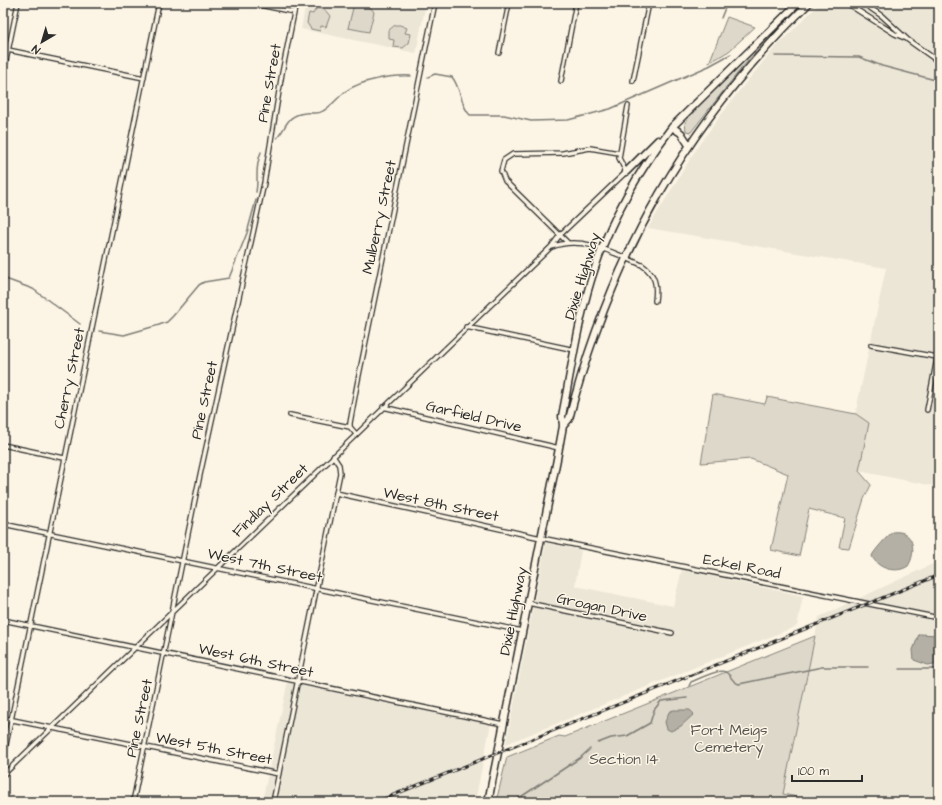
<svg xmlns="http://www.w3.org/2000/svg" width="942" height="805" viewBox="0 0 942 805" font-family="'Architects Daughter',sans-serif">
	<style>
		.built { fill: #ece6d7 }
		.green { fill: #ded8ca; stroke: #84827a }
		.water { fill: #b4b0a5; stroke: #7d7b74 }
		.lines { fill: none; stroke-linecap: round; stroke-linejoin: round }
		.stream { stroke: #7d7b74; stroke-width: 1.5 }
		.street-casing { stroke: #2b2b2b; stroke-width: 6 }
		.primary-casing { stroke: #2b2b2b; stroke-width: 9 }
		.street { stroke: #fcf5e5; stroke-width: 3.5 }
		.primary { stroke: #fcf5e5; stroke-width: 6 }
		.rail-casing { stroke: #2b2b2b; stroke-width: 3 }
		.rail { stroke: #fcf5e5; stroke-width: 1.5; stroke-dasharray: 4.5; stroke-linecap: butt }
		.labels { text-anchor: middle; stroke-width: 3; stroke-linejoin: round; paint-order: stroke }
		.street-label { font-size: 15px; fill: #2b2b2b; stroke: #fcf5e5 }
		.park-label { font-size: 15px; fill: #585653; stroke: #fcf5e5 }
	</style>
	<rect width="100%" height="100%" fill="#fcf5e5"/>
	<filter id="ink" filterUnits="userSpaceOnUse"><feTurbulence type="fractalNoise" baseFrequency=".025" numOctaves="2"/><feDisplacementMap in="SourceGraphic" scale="8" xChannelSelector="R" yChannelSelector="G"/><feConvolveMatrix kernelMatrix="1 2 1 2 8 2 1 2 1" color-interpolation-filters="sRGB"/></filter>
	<g filter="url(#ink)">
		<path class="built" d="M306,3H426L416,53L301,29Z
			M820,3H939V487L844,468L886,268L648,228L698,146L739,91L772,51Z
			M546,543L581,550L575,586L673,606L682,570L803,596L797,626L506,744Z
			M939,561V802H820L783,794L819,617Z
			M289,676L492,718L475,802H262Z"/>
		<path class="green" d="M354,4L370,7L374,12L369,32L348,28Z
			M318,8L325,10L330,16L326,27L321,26L320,31L311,29L307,23L309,13L313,14L315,10Z
			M727,17L755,27L729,51L709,63Z
			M395,25H400L407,28L405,33L411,34L409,43L403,48L393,47L394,40L389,39V30Z
			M774,31L740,70L691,132L686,131L685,123L689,117L717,86Z
			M713,394L765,404L767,397L856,414L869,423L859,471L871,485L864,499L849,548L839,547L845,518L809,509L799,556L771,550L788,474L751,459L701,463Z
			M815,636L783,794L820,802H496L507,757L559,736L565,737Z"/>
		<path class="water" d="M893,532C914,529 917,552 908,566C897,574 877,569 872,556C873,552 889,534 893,532Z
			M919,634L939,635V663L928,665L914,660L913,650Z
			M673,710H690L694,714L681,726L671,731L667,729L665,722L669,712Z"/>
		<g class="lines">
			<path class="stream" d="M721,18L727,3
				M775,56L859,57L882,66L939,81
				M428,77L435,74L452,77C461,88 461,107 470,115H504L531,121L568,120L610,109L709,66L731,54
				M277,138C287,127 286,115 305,113C312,112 317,115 323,111C332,106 338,97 346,91C362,80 392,75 411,76
				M256,192C259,176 254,170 261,152
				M3,278L33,289L80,324
				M99,331L124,335L159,325L167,322L173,316L199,285L204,282L229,278L247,233L256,200
				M900,669H939
				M689,686L691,682C699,679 721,667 727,673C732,677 732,682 739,684L822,667H868
				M598,743L611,738L627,736L650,723L654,710L661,701L687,698
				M513,802L580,758L590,749"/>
			<g class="street-casing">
				<path id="street" d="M250,3L294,12
					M846,3L895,34L907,39
					M863,3L882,16L908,40L939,62
					M8,50L144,78
					M499,53L509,3
					M3,75L18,3
					M561,81L576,3
					M633,81L649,3
					M567,242L505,181L501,171L504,160L513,154L563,153L590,148L619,153
					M552,247C582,235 614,253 642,265C656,275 657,285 655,301
					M466,327L575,350
					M871,345L937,357
					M383,407L559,448
					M927,410L939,348
					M290,415L350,427
					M356,434L350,427V423L357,385L435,3
					M3,445L64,458
					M336,493L541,538L939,618
					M3,524L522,631
					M528,603L672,633
					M3,620L503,724
					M3,718L279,774
					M3,759L159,3
					M3,775L551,247L560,235L626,172L619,158L628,106
					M133,802L200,475L264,183L282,73L296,3
					M273,802L340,473L339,465L333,456"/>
			</g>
			<g class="primary-casing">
				<path id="primary" d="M672,127L681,133L689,145
					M626,172L658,140
					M563,426L569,419C612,253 687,123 809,3
					M488,802L557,459L563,426L562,416C572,366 579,313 596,265C613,214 640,169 672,127L798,3"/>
			</g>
			<use href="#street" class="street"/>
			<use href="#primary" class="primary"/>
			<g class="rail-casing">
				<path id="rail" d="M376,802L939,575"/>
			</g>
			<use href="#rail" class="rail"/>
		</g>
	</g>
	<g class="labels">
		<g class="street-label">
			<text transform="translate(269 83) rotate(-80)" y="5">Pine Street</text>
			<text transform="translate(379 217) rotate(-78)" y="5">Mulberry Street</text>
			<text transform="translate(582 276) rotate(-73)" y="5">Dixie Highway</text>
			<text transform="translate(69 378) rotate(-78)" y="5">Cherry Street</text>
			<text transform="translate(204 400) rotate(-78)" y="5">Pine Street</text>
			<text transform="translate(474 416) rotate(13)" y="5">Garfield Drive</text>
			<text transform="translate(270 500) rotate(-44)" y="5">Findlay Street</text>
			<text transform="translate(441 504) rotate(12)" y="5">West 8th Street</text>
			<text transform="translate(265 565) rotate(12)" y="5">West 7th Street</text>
			<text transform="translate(742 566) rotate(11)" y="5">Eckel Road</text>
			<text transform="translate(602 607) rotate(12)" y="5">Grogan Drive</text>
			<text transform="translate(513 611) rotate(-79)" y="5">Dixie Highway</text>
			<text transform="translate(256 660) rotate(12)" y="5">West 6th Street</text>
			<text transform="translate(139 718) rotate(-78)" y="5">Pine Street</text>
			<text transform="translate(214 748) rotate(11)" y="5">West 5th Street</text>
		</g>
		<g class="park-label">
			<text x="729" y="735">Fort Meigs<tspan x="729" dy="17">Cemetery</tspan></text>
			<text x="624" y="764">Section 14</text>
		</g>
	</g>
	<rect width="942" height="805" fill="none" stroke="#fcf5e5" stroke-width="16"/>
	<rect x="8" y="8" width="926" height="789" fill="none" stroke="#2b2b2b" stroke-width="1.5" filter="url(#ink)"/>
	<g transform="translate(42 42) rotate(218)" stroke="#fcf5e5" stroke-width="3" paint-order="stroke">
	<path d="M0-3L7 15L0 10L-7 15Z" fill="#2b2b2b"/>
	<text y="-6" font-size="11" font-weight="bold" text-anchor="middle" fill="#2b2b2b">N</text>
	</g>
	<path d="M792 775v6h70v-6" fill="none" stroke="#2b2b2b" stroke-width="2"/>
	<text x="798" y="775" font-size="12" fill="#2b2b2b" stroke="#fcf5e5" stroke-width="3" paint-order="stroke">100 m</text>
</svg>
